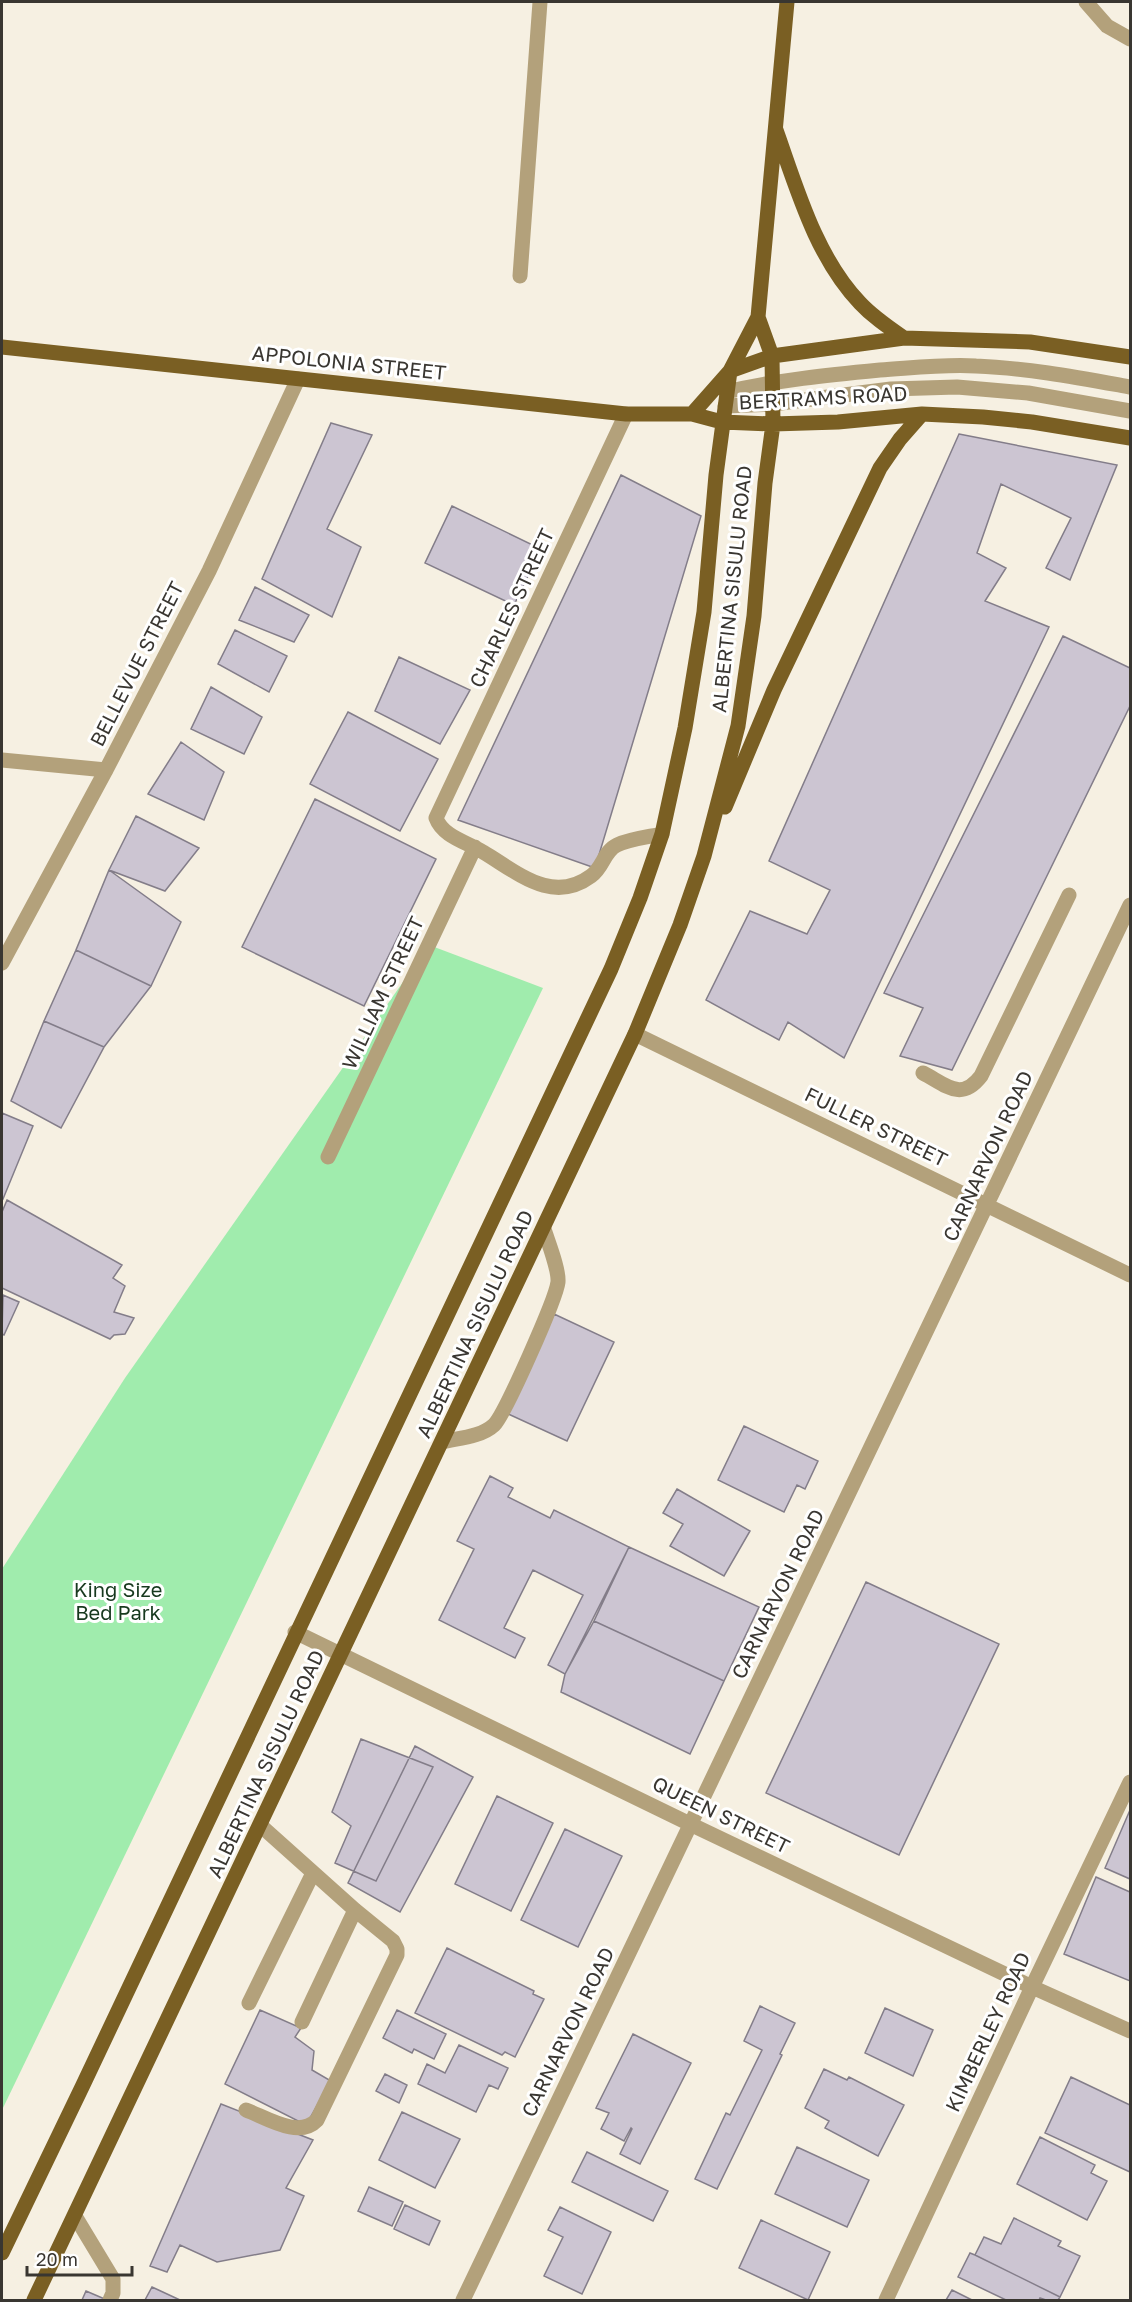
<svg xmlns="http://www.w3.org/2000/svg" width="1132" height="2302" viewBox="0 0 1132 2302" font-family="'Golos Text',sans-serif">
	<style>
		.green { fill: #a0ecad }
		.building { fill: #ccc5d2; stroke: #837d89; stroke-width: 1.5 }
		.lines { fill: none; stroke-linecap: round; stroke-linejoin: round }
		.minor { stroke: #b3a17b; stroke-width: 15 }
		.major { stroke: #7a5f23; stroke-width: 15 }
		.labels { text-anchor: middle; stroke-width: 6; stroke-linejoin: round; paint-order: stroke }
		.street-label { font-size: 20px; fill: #393631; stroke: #fff }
		.park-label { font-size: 20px; fill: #17391e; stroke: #fff }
	</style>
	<rect width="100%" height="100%" fill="#f6f0e2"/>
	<path class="green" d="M429,945L543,988L2,2110V1569L125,1378Z"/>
	<path class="building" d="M331,423L372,435L327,529L361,547L332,617L262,579Z
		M959,434L1117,465L1070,580L1046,568L1071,518L1001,484L977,553L1006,568L985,601L1049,627L844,1058L788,1022L779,1040L706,1000L750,911L807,934L830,890L769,861Z
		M621,475L701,516L595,868L458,820Z
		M452,506L541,549L514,605L425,563Z
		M255,587L309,615L294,642L239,620Z
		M235,630L287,656L269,692L218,664Z
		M1063,636L1130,668V706L952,1070L900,1056L923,1008L884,993Z
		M399,657L470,690L440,744L375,711Z
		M211,687L262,717L244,754L191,729Z
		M348,712L438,759L400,831L310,784Z
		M181,742L224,772L204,820L148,794Z
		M315,799L436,859L364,1006L242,947Z
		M136,816L199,848L165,891L109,870Z
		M109,870L181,922L151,986L76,950Z
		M76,950L151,986L104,1047L44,1021Z
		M44,1021L104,1047L61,1128L11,1101Z
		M2,1113L33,1126L3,1199L2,1198Z
		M7,1200L122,1265L113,1278L125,1286L114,1312L134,1318L125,1334L114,1335L110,1339L2,1288V1212Z
		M3,1295L19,1302L4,1335L2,1334Z
		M554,1314L614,1342L567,1441L506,1413Z
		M744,1426L818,1461L805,1489L797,1485L784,1512L718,1480Z
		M490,1476L513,1488L508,1497L550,1518L554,1510L629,1547L565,1674L548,1665L583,1595L533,1570L504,1628L525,1638L515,1658L439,1620L474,1549L457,1541Z
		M677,1489L750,1531L724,1576L670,1546L683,1524L663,1513Z
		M629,1547L759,1607L724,1681L594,1621Z
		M866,1582L999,1644L899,1855L766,1793Z
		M594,1621L724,1681L690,1754L561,1692L565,1674Z
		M361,1739L433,1767L376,1881L335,1863L351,1826L332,1812Z
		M415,1746L473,1777L400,1912L348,1883Z
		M497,1796L553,1823L511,1911L455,1884Z
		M1130,1810V1879L1105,1868Z
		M565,1829L622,1856L578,1947L521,1920Z
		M1096,1877L1130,1892V1981L1064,1954Z
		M447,1948L534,1991L533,1994L544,1999L515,2057L505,2052L502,2055L415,2013Z
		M760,2006L795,2023L780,2054L782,2055L717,2189L695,2179L726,2113L730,2115L762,2050L744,2041Z
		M885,2008L933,2030L913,2076L865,2053Z
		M260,2010L301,2028L295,2037L314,2051L312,2070L331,2081L306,2125L225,2084Z
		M397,2010L446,2034L434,2059L414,2049L412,2053L383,2038Z
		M633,2034L691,2063L640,2164L620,2154L632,2129L631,2128L624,2141L601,2129L609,2113L596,2108Z
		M459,2045L508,2068L498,2089L489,2085L476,2112L418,2084L427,2064L445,2073Z
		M824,2069L847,2080L849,2077L904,2105L878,2156L825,2128L829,2121L805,2108Z
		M385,2074L407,2085L399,2103L376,2091Z
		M1071,2077L1130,2105V2172L1045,2133Z
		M221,2104L313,2140L286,2188L304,2196L280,2250L217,2262L180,2245L167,2272L150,2266Z
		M402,2112L460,2139L435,2188L379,2160Z
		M1040,2137L1095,2165L1091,2173L1107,2181L1087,2220L1017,2184Z
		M797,2147L869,2180L847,2227L775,2194Z
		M587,2152L668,2191L653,2221L572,2182Z
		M369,2187L403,2202L392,2226L358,2211Z
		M405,2205L440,2221L429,2245L394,2229Z
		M560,2207L611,2232L582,2294L544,2276L563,2237L548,2230Z
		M1014,2218L1061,2241L1058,2246L1080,2256L1060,2297L975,2255L984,2237L1001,2244Z
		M761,2220L830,2252L808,2300L739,2268Z
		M970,2253L975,2255L1060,2297L1058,2300H1046L1040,2298L1039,2300H1006L958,2277Z
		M152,2287L180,2300H145Z
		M952,2290L972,2300H946Z
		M86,2291L107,2300H82Z"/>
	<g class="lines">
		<path class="minor" d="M1086,2L1107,26L1130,39
			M520,276L540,2
			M726,392C778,380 828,375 880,370C912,368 944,364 976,366C1028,368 1080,378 1130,387
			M725,406L773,404L891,389L957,387L1028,393L1130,411
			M626,414L436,818C443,837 467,842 483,852C517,872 552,905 591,876C603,868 604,851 617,845C630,839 648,837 662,834
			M2,760L106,770
			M2,963L106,770L209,571L298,379
			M635,1034L1130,1275
			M923,1073C946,1085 961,1102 981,1076L1069,895
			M328,1157L475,847
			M442,1442C459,1438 481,1437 494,1425C505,1414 556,1299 558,1282C559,1269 548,1242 544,1229
			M295,1632L690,1824L1032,1987L1130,2031
			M249,2003L313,1873
			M302,2022L355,1910
			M246,2110C267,2118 299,2139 317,2120L397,1955V1949L393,1941L355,1910L260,1825
			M75,2216L113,2279V2293L110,2300
			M463,2300L1130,905
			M886,2300L1032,1987L1130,1782"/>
		<path class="major" d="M776,130C797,189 816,257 860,303C873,317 888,327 904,338
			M2,347L626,414H692L722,422L773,424L838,422L922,414L983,417L1032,422L1130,438
			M692,414L730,371L772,356L904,338L1030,342L1130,357
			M725,807L774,690L880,468L900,439L922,414
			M2,2253L83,2085L611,969L640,898L662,834L685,728L704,612L716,475L730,371L758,317L787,2
			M34,2300L635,1034L680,925L704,856L738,726L754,616L765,483L773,424L772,356L758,317"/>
	</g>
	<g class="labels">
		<g class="street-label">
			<text transform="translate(349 363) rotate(6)" y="7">APPOLONIA STREET</text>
			<text transform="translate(823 398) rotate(-3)" y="7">BERTRAMS ROAD</text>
			<text transform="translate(732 589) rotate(-84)" y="7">ALBERTINA SISULU ROAD</text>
			<text transform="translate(512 608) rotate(-65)" y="7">CHARLES STREET</text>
			<text transform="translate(137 664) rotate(-63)" y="7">BELLEVUE STREET</text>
			<text transform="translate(383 993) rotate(-65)" y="7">WILLIAM STREET</text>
			<text transform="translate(876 1127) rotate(26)" y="7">FULLER STREET</text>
			<text transform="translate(988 1156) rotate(-65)" y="7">CARNARVON ROAD</text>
			<text transform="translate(475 1324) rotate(-65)" y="7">ALBERTINA SISULU ROAD</text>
			<text transform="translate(778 1594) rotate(-64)" y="7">CARNARVON ROAD</text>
			<text transform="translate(266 1764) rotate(-65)" y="7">ALBERTINA SISULU ROAD</text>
			<text transform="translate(721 1815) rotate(26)" y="7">QUEEN STREET</text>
			<text transform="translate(568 2032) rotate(-64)" y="7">CARNARVON ROAD</text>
			<text transform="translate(988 2032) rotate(-65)" y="7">KIMBERLEY ROAD</text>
		</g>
		<g class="park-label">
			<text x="118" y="1597">King Size<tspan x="118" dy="23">Bed Park</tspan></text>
		</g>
	</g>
	<rect width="1132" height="2302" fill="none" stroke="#393631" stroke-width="6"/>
	<path d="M27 2266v9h105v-9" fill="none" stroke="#393631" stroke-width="3"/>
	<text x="36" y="2266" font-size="18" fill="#393631" stroke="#ffffff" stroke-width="4.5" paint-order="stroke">20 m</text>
</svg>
